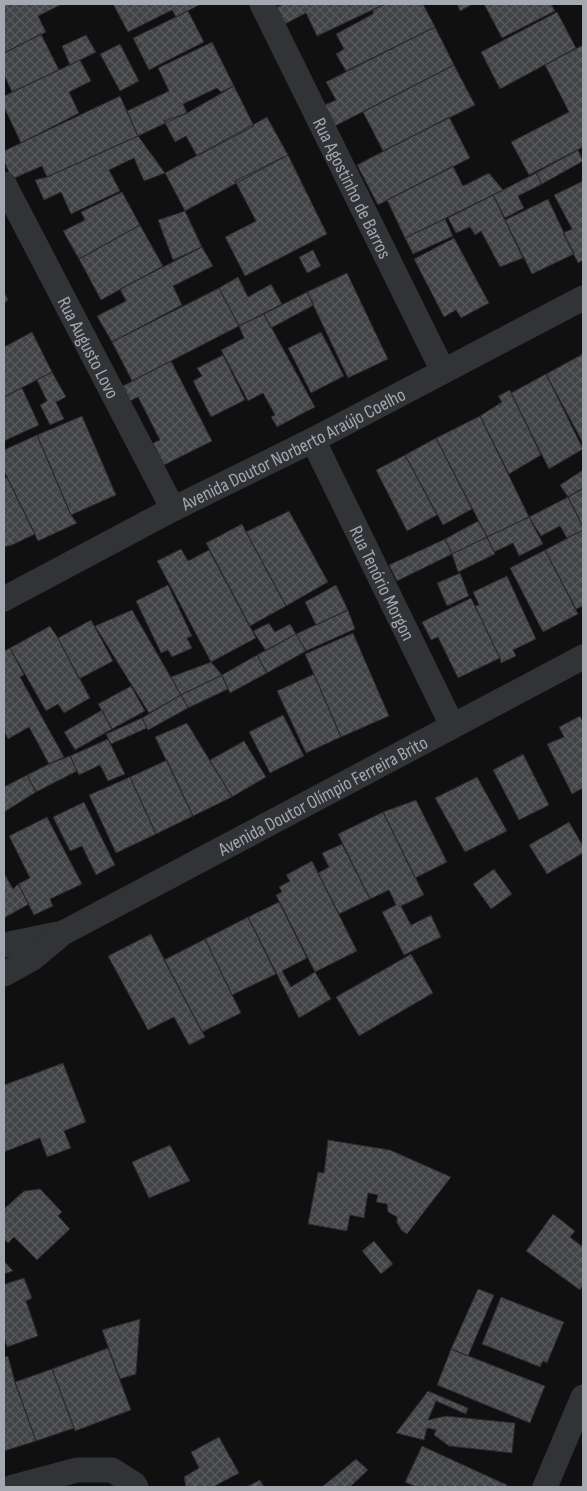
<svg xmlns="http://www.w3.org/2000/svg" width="587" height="1491" viewBox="0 0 587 1491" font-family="'Sofia Sans Condensed',sans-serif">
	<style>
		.building { fill: url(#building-cross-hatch); stroke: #2a2a2d }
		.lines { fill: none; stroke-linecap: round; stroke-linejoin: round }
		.minor { stroke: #313336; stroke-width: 25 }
		.labels { text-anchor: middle; stroke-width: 4; stroke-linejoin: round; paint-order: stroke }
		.street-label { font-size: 19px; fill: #a3a8b1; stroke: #0b0b0c }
	</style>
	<defs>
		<pattern id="building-cross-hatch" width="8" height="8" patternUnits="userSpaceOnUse" patternTransform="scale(1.25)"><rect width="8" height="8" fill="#424347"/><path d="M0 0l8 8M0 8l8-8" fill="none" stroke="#5a5b5f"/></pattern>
	</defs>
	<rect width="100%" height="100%" fill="#101011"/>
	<path class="building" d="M6,4H62L38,16L46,32L4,53V5Z
		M113,4H201L176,17L172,10L128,32Z
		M283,4H385L317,36L306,13L285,24L277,7Z
		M385,4H423L435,27L346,71L336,54L344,49L336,34L373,14V10Z
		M457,4H473L460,11Z
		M484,4H551L555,11L502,38Z
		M188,11L204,42L149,70L133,38Z
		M557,12L576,48L500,89L481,52Z
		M435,27L454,65L335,126L324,105L336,100L326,82Z
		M41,34L59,70L12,92L4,75V53Z
		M86,35L96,52L70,65L62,46Z
		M212,42L234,86L221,92L217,88L183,104L187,113L138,136L127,111L169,91L158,68Z
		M120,44L139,81L120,91L100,54Z
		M583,45V147L529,175L511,142L569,112L545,65Z
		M80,60L91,81L69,92L79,113L21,143L4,107V96Z
		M454,65L475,105L383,151L363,112Z
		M234,86L254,126L197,156L186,136L175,142L164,121L187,113Z
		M120,96L138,136L47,177L42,166L12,179L4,161V151Z
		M267,117L288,155L185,211L165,173Z
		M449,117L470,158L378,205L357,165Z
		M138,136L165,173L144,181L134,158L109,170L120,191L71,214L61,192L44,200L35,180L47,177Z
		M578,150L583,161L542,184L536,173Z
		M288,155L327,234L245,276L225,237L256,221L235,181Z
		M453,166L463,186L489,173L503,190L405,238L387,200Z
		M536,173L542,184L518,196L524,208L505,218L493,195Z
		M583,181V260L578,263L563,233L572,229L554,195Z
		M122,192L140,225L79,259L63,231L85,220L81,212Z
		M493,195L523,258L500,267L481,231L475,235L470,227L456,233L448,218Z
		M548,199L574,254L532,274L505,220Z
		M185,211L202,247L173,260L158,220Z
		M445,219L453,236L413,254L405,238Z
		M140,225L163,266L101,300L79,259Z
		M454,238L489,303L461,318L456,310L444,317L414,259Z
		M202,247L213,266L173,286L182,305L112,342L97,316L126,301L120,289Z
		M313,250L321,266L307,273L299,257Z
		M347,273L388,359L348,378L307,292Z
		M238,277L248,297L271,284L282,304L239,326L219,288Z
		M219,288L239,326L132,381L112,342Z
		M4,292L8,300L4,303Z
		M307,292L314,305L271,328L264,314Z
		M264,314L315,407L277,427L271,417L275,415L263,393L248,401L221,350L244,338L239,326Z
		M32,332L52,372L4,397V347Z
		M321,332L344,376L311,393L288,348Z
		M583,354V443L546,374Z
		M223,355L245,400L211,417L193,381L202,376L197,368Z
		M171,361L212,441L164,465L153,443L160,440L138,397L130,401L123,386Z
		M52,372L66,397L56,402L64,419L50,425L40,405L47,401L37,380Z
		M546,374L583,449L549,469L511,393Z
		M22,388L39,425L4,441V397Z
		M510,390L541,455L509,474L480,416L502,402L498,396Z
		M82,416L116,495L71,515L37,435Z
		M480,416L529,517L487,537L436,438Z
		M37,435L71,515L77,523L38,541L4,471V450Z
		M436,438L472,509L443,525L405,455Z
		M405,455L437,515L407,531L376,470Z
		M583,470V488L568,497L560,485Z
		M7,477L35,534L12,545L4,547V479Z
		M583,489V527L568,497Z
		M568,497L583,527V530L567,538L560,526L541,536L529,517Z
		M289,511L328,582L286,606L246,532Z
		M529,517L543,544L519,556L513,543L494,552L487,537Z
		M478,521L487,537L452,554L445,539Z
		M242,524L286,606L250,626L206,543Z
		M583,530V606L576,609L545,550Z
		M487,537L495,554L458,572L452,554Z
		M445,539L452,554L397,581L389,565Z
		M181,549L188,561L209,550L256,638L211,662L157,561Z
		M545,550L578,614L543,632L510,568Z
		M460,573L469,596L447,606L437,583Z
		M507,576L536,639L513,650L516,656L501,663L500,658L475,606L479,605L473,592Z
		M168,585L192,636L187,638L192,648L172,657L168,650L161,653L136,601Z
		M336,585L348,610L316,625L305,602Z
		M471,598L500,658L458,678L438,637L431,640L422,622Z
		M132,610L181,695L149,713L95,626Z
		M348,610L355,629L306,651L296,634Z
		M91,620L113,661L79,679L58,638Z
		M269,623L275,632L290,624L296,634L266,651L253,631Z
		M50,626L58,638L90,698L64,713L58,704L46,711L10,648Z
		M353,633L389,716L341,737L305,654Z
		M296,634L306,651L267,673L257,655Z
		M10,648L24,675L20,677L64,757L49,764L29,727L8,739L4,731V651Z
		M257,655L267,673L230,693L222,675Z
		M211,662L222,675L181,695L171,677Z
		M314,674L341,737L306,753L277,691Z
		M222,675L228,689L188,708L181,695Z
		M131,686L145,711L112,729L98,704Z
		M181,695L188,708L148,730L142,718Z
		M102,710L112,729L75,750L64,732Z
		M283,715L304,756L270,773L249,732Z
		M580,716L583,722V788L572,794L547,744L564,737L559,727Z
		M142,718L147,728L111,744L106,734Z
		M187,723L232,797L193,816L155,737Z
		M108,739L125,774L108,781L100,765L79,775L70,756Z
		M244,741L266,777L232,797L210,760Z
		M523,754L549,805L519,820L493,770Z
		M70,756L77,771L36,792L27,775L49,764Z
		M167,760L193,816L156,834L130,777Z
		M27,775L36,792L4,812V787Z
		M130,777L156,834L116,853L89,795Z
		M477,777L507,831L465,852L435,798Z
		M416,800L447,862L415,878L383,812Z
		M84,802L115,865L96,875L82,846L70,851L53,817Z
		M383,812L424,895L401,906L411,925L431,915L441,937L404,955L382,912L396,905L389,890L370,899L338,834Z
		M47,817L82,884L50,899L53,906L34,915L18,884L30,878L9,836Z
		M569,822L583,846V853L547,874L529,845Z
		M342,844L370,899L339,914L318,873L329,867L322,853Z
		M312,861L357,951L315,972L276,895L282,892L279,887L290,881L286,875Z
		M494,869L512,894L491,909L473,884Z
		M4,873L13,889L18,884L29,904L4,918Z
		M279,902L307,958L282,971L291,987L315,972L331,999L299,1018L248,917Z
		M248,917L276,974L232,995L205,939Z
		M151,934L205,1037L189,1045L174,1017L148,1030L108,956Z
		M205,939L241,1013L202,1032L164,960Z
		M411,954L433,993L359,1036L336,997Z
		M63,1063L86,1122L64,1131L71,1148L47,1157L40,1138L4,1152V1085Z
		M328,1140L390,1150L451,1177L407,1234L402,1231L397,1223V1217L388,1212L387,1204L376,1202L378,1195L368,1193L364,1218L350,1215L347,1231L308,1224L318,1172L324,1173Z
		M170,1145L190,1181L149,1198L132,1162Z
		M40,1189L62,1212L58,1216L70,1229L37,1260L14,1237L8,1243L4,1239V1209L24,1191Z
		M553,1214L575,1231L570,1237L583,1247V1285L580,1290L526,1251Z
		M374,1241L393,1264L381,1274L362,1251Z
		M4,1261L13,1271L4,1274Z
		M24,1278L32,1298L26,1301L38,1336L7,1347L4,1337V1282L5,1284Z
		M478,1289L494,1295L468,1356L451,1349Z
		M501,1297L564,1322L547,1363L543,1361L540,1367L482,1344Z
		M140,1319L136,1374L120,1379L102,1330Z
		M108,1348L131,1410L75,1431L52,1369Z
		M451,1349L545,1386L530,1423L437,1385Z
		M8,1356L15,1382L36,1441L4,1451V1357Z
		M52,1369L74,1428L36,1441L15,1382Z
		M428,1391L468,1408L466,1414L436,1401L428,1420L446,1416L515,1423L512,1453L449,1446L434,1435L436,1430L427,1428L424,1440L396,1433Z
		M219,1437L239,1473L213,1487H186L184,1477L199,1468L191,1452Z
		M422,1446L507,1485L506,1487H416L405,1482Z
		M356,1459L368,1470L350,1487H322Z
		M260,1480L264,1487H246Z"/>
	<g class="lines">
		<g class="minor">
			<path id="s1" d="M262,4L443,371"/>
			<path id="s2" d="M4,184L173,509"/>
			<path id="s3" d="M313,440L452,725"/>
			<path id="s4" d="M4,599L173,509L313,440L583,298"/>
			<path d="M4,945L58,934"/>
			<path id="s5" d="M4,974L33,958L63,933L583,657"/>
			<path d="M13,1487L77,1470H112L134,1484L136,1487"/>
			<path d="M545,1487L583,1397"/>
		</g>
	</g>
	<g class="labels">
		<g class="street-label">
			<text dy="7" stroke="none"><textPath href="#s1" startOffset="205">Rua Agostinho de Barros</textPath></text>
			<text dy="7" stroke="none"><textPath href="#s2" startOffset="184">Rua Augusto Lovo</textPath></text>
			<text dy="7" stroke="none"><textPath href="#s4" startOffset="326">Avenida Doutor Norberto Araújo Coelho</textPath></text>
			<text dy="7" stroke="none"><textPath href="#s3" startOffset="159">Rua Tenório Morgon</textPath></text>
			<text dy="7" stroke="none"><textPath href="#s5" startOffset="366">Avenida Doutor Olímpio Ferreira Brito</textPath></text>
		</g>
	</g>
	<rect width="587" height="1491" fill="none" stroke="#a3a8b1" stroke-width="10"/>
</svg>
